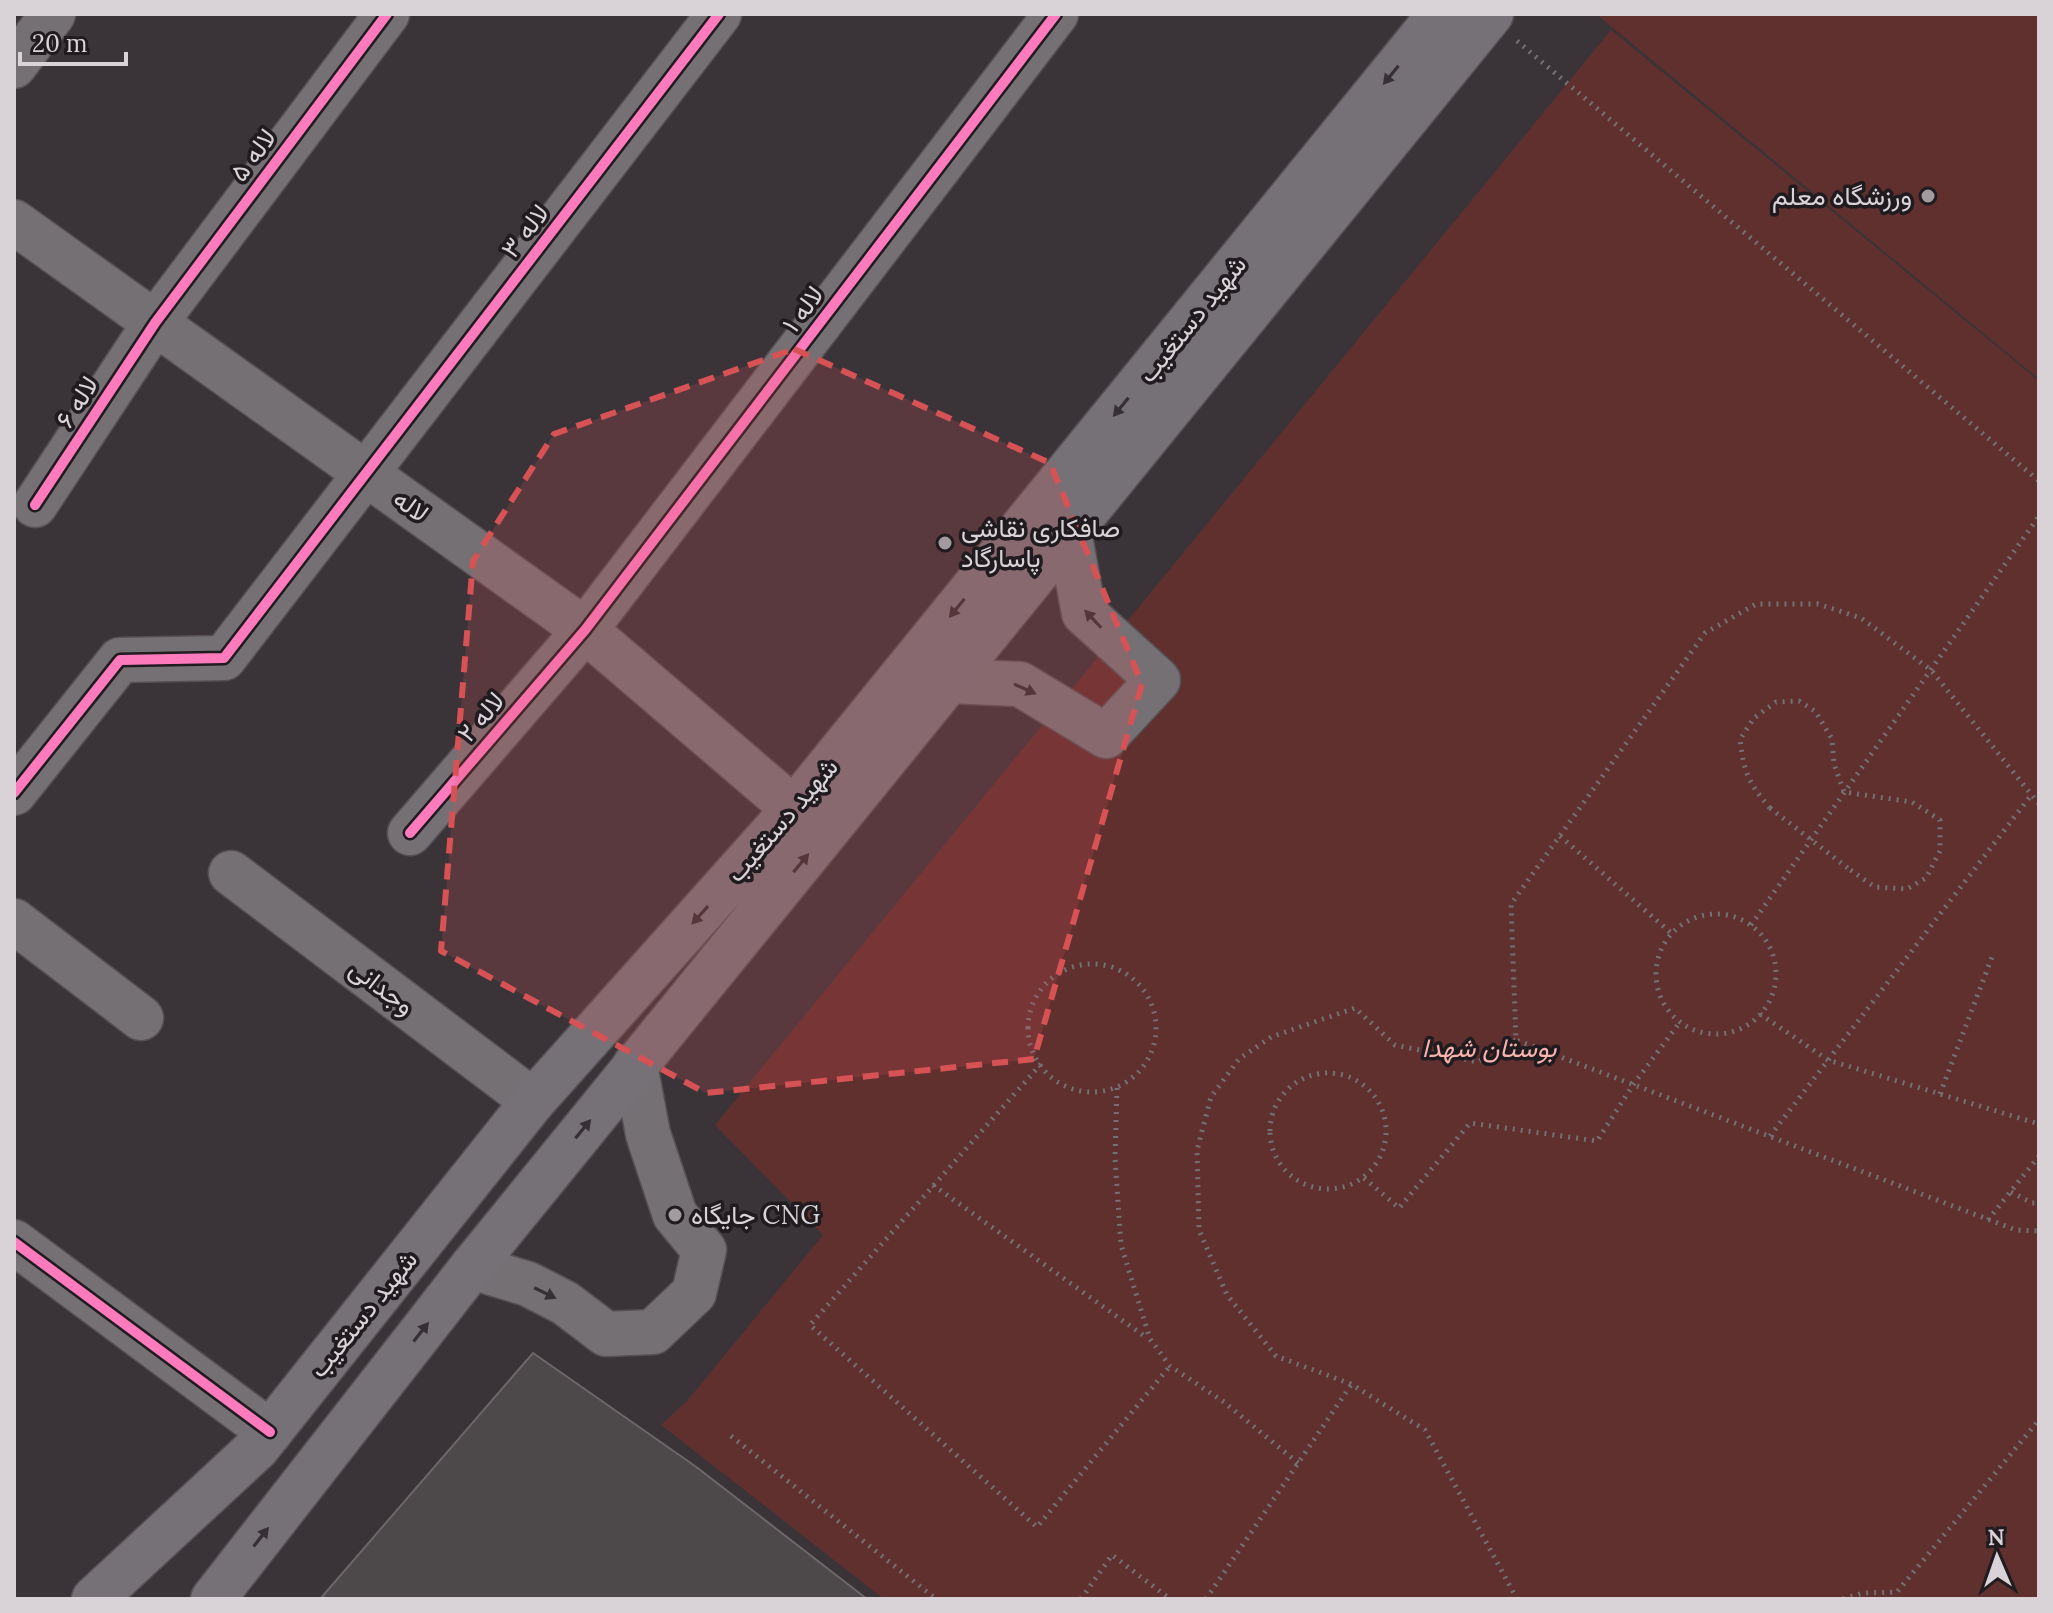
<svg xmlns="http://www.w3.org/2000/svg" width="2053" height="1613" viewBox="0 0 2053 1613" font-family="Lora,Vazirmatn,serif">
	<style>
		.green { fill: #60302e }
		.building { fill: #4d484a; stroke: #6c6769; stroke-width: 2 }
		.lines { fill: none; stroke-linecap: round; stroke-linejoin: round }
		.minor-casing { stroke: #565054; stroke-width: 47 }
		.major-casing { stroke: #565054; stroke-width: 47 }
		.path { stroke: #747073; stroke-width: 5; stroke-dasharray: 2 6; stroke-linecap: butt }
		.minor { stroke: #757074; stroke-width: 44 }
		.major { stroke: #767077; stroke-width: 44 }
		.path-bridge { stroke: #747073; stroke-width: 5; stroke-dasharray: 2 6; stroke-linecap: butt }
		.cycleway-casing { stroke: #201b1f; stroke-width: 15 }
		.cycleway { stroke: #fd7abc; stroke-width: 10 }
		.oneway { fill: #363035 }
		.oneway2 { fill: #353034 }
		.marked { fill: #d75254; fill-opacity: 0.2; stroke: #d75254; stroke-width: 6; stroke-dasharray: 16 10; stroke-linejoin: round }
		.poi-dot { fill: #a19b9f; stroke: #201b1f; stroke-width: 3 }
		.labels { text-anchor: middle; stroke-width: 7; stroke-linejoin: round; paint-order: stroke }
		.street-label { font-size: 26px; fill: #d9d2d7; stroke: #201b1f }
		.poi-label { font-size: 26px; fill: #d9d2d7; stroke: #201b1f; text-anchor: start }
		.park-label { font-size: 26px; font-style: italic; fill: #f9b3ad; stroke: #201b1f }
	</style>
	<rect width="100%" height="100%" fill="#3a3438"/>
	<path class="green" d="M1596,14H2039V379Z
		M1611,30L2039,381V1599H884L661,1425L687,1401L823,1235L715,1125Z"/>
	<path class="building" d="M533,1353L695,1466L867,1599H320Z"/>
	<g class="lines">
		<g class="minor-casing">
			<path id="minor" d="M14,66L53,14
				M14,222L585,630L794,809
				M35,505L155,323L387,14
				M949,681L1020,684L1106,736L1158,680L1084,613L1069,532
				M14,793L120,660L224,658L719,14
				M410,833L585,630L1056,14
				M231,873L533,1101
				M14,921L141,1018
				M14,1242L270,1432
				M472,1267L528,1284L565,1303L606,1334L653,1332L694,1293L704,1250L675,1215L648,1134L635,1065"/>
		</g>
		<g class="major-casing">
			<path id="major" d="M94,1599L257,1448L533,1101L794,809L1440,14
				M213,1599L472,1267L1491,14"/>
		</g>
		<path class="path" d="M1517,41L2039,481
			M2039,804L1931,670L1861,618L1818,604H1756L1705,633L1511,904L1516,1040L2016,1230L2039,1231
			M1770,808C1748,782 1744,773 1740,739L1754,718L1776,702L1799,701L1815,711L1832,739L1834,764L1844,792L1912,802L1940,820V851L1926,878L1907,889L1875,887L1849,869
			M1560,836L1671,933
			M1656 974a60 60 0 1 1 120 0a60 60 0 1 1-120 0Z
			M1751,925L2039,516
			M1028 1028a64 64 0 1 1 128 0a64 64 0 1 1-128 0Z
			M1760,1014L1828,1060L2039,1124
			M1516,1040L1478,1062L1395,1045L1355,1008L1271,1037L1239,1059L1211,1097L1197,1150L1199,1230L1227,1295L1276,1356L1351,1384L1425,1430L1517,1599
			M1041,1064L810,1325L1037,1527L1170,1366
			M1270 1131a58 58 0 1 1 116 0a58 58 0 1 1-116 0Z
			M1117,1088L1115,1158L1121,1245L1150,1339L1170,1366L1224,1402L1298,1463
			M1940,1094L1992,957
			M1770,1136L2032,794
			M1364,1178L1399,1208L1470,1123L1597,1141L1633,1085L1680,1022
			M933,1185L1147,1338
			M2011,1192L2032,1203H2039
			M1988,1220L2039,1156
			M731,1436L936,1599
			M1081,1599L1112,1555L1170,1599
			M1206,1599L1351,1385
			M1843,1599L1863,1593L1897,1592L2039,1420"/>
		<use href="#minor" class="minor"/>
		<use href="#major" class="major"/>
		<path class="path-bridge" d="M1770,808L1849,869"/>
		<g class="cycleway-casing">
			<path id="cycleway" d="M35,505L155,323L387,14
				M14,793L120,660L224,658L719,14
				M410,833L585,630L1056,14
				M14,1242L270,1432"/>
		</g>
		<use href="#cycleway" class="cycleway"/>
	</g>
	<defs><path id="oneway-solid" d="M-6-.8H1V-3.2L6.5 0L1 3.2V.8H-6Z" transform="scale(2)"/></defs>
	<g class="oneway">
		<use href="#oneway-solid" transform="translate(1391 75) rotate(129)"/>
		<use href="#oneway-solid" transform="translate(1121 407) rotate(129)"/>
		<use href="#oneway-solid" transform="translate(957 608) rotate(129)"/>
		<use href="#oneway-solid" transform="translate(801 863) rotate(-51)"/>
		<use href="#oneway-solid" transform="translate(700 915) rotate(132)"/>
		<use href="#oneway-solid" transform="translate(583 1129) rotate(-51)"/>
		<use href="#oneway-solid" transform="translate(421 1332) rotate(-52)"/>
		<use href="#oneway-solid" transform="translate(261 1537) rotate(-52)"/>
	</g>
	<g class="oneway2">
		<use href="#oneway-solid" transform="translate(1093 619) rotate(-133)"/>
		<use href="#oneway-solid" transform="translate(1025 689) rotate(24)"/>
		<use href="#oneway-solid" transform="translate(545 1293) rotate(26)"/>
	</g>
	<path class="marked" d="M794,349L1050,463L1142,684L1034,1059L706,1093L441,951L473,561L554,434Z"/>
	<g class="poi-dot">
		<circle cx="1928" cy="196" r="8"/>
		<circle cx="945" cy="543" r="8"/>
		<circle cx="675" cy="1215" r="8"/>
	</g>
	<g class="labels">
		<g class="street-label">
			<text transform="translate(253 155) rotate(-53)" y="9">لاله ۵</text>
			<text transform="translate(525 231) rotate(-52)" y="9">لاله ۳</text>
			<text transform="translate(803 309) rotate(-53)" y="9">لاله ۱</text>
			<text transform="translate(1192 319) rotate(-51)" y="9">شهید دستغیب</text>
			<text transform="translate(77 402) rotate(-57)" y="9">لاله ۶</text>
			<text transform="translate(411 506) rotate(36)" y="9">لاله</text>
			<text transform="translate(481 717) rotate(-49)" y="9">لاله ۲</text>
			<text transform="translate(782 820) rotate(-49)" y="9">شهید دستغیب</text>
			<text transform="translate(382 987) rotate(37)" y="9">وجدانی</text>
			<text transform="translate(363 1314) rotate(-51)" y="9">شهید دستغیب</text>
		</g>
		<g class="poi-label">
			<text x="1912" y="205" text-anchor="end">ورزشگاه معلم</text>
			<text x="961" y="537">صافکاری نقاشی<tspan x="961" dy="30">پاسارگاد</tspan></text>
			<text x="691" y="1224">جایگاه CNG</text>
		</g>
		<g class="park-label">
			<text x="1489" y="1057">بوستان شهدا</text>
		</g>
	</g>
	<rect width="2053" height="1613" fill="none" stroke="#d9d2d7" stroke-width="32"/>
	<g transform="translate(1997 1557) rotate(358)" stroke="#201b1f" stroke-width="6" paint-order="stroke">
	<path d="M0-6L14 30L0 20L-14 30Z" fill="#d9d2d7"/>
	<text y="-12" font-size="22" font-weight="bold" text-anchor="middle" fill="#d9d2d7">N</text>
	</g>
	<path d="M20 52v12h106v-12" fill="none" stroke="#d9d2d7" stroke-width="4"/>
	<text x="32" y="52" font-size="24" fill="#d9d2d7" stroke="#201b1f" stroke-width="6" paint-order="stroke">20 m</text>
</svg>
